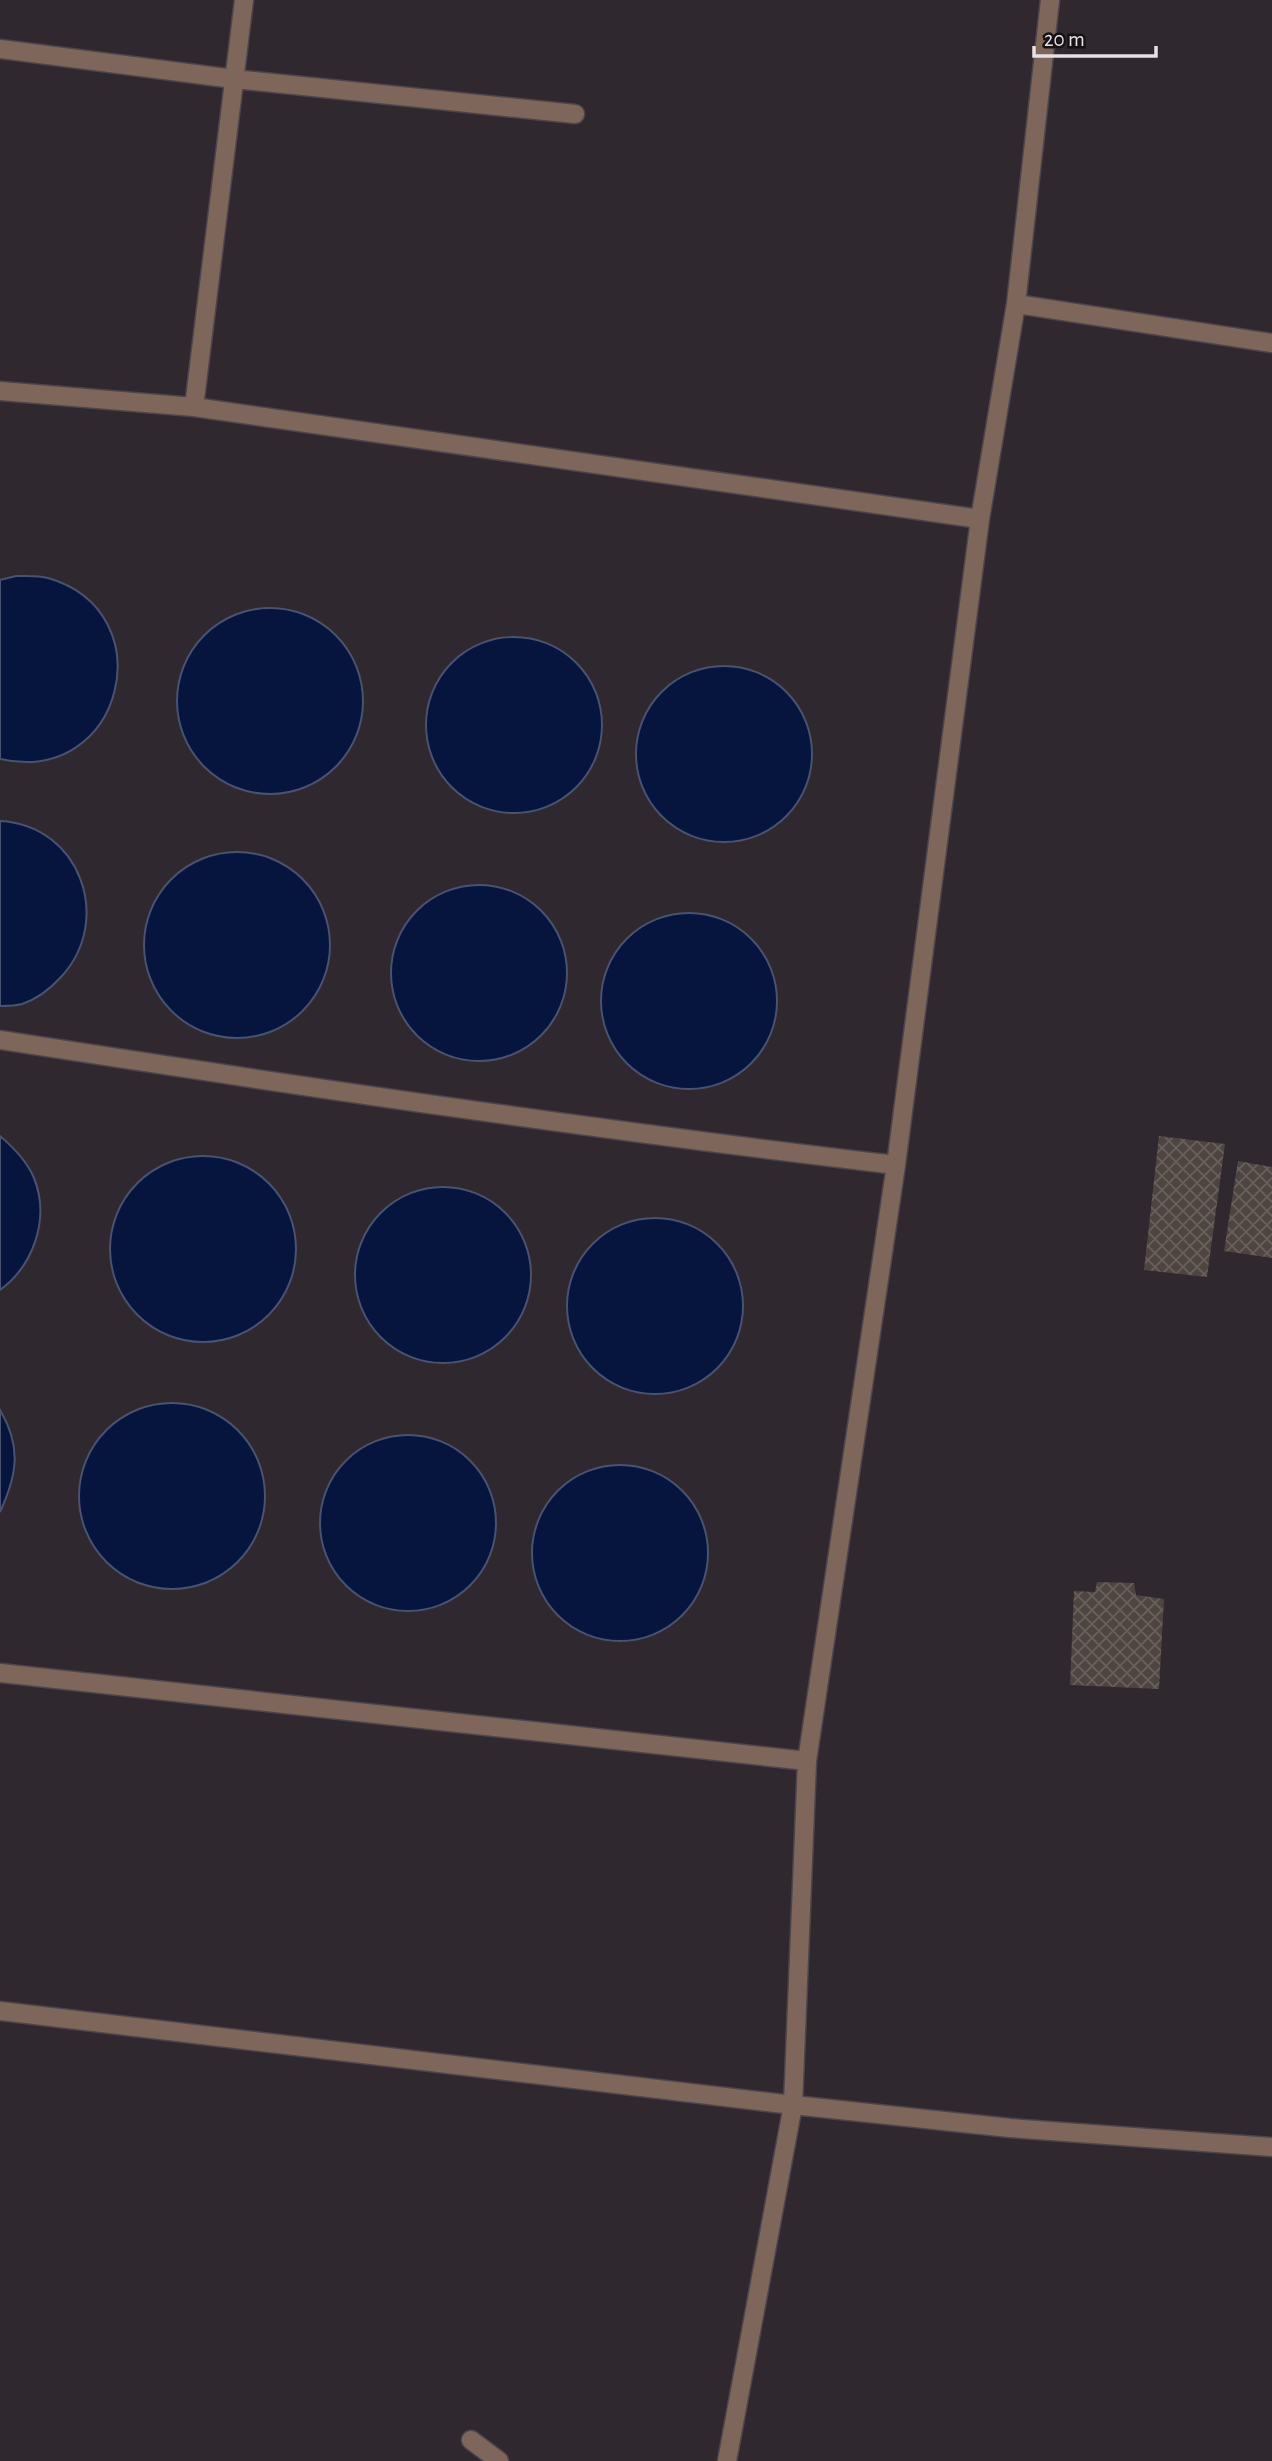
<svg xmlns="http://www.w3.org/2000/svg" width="1272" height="2461" viewBox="0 0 1272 2461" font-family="'Alegreya Sans',sans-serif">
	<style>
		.water { fill: #06153d; stroke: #49526f; stroke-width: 2 }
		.building { fill: url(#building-cross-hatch) }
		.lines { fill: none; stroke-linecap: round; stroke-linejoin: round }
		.minor-casing { stroke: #4c464c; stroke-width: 21 }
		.minor { stroke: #7e665a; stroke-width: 18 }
	</style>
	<defs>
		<pattern id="building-cross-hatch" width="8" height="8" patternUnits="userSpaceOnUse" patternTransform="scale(1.75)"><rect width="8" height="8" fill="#4e4540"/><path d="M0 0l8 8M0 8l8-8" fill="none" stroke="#67605b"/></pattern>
	</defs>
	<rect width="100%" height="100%" fill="#2f282f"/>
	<path class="water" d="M16,576C26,576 38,575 48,578C166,612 123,787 0,759V580Z
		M177 701a93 93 0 1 1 186 0a93 93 0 1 1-186 0Z
		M426 725a88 88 0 1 1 176 0a88 88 0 1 1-176 0Z
		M636 754a88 88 0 1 1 176 0a88 88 0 1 1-176 0Z
		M0,821C80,825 114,920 61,977C51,988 37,999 22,1004C15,1006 7,1006 0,1006Z
		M144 945a93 93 0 1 1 186 0a93 93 0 1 1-186 0Z
		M391 973a88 88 0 1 1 176 0a88 88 0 1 1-176 0Z
		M601 1001a88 88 0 1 1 176 0a88 88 0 1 1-176 0Z
		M0,1136C14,1148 27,1161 34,1178C50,1218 34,1265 0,1290Z
		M110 1249a93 93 0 1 1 186 0a93 93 0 1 1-186 0Z
		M355 1275a88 88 0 1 1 176 0a88 88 0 1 1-176 0Z
		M567 1306a88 88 0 1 1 176 0a88 88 0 1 1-176 0Z
		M79 1496a93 93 0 1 1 186 0a93 93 0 1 1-186 0Z
		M0,1410C22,1447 17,1475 0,1512Z
		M320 1523a88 88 0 1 1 176 0a88 88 0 1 1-176 0Z
		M532 1553a88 88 0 1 1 176 0a88 88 0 1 1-176 0Z"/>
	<path class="building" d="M1159,1136L1225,1144L1207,1277L1144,1270Z
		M1238,1161L1272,1167V1258L1224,1251Z
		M1097,1582L1134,1583L1136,1595L1164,1599L1159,1689L1070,1685L1074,1591L1095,1592Z"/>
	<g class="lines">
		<g class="minor-casing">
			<path id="minor" d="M0,49L234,79L575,114
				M1016,304L1272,343
				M0,391L194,407L980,519
				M194,407L244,0
				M0,1040C298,1086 596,1130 896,1165
				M0,1673L807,1761
				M0,2011L793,2105L1010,2128L1272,2147
				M471,2440L499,2461
				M727,2461L793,2105L807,1761L896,1165L980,519L1016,304L1050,0"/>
		</g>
		<use href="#minor" class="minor"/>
	</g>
	<path d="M1034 46v10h122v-10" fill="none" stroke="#e5e1e5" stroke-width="3.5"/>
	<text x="1044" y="46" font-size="21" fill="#e5e1e5" stroke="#151215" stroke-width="5" paint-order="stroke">20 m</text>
</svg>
